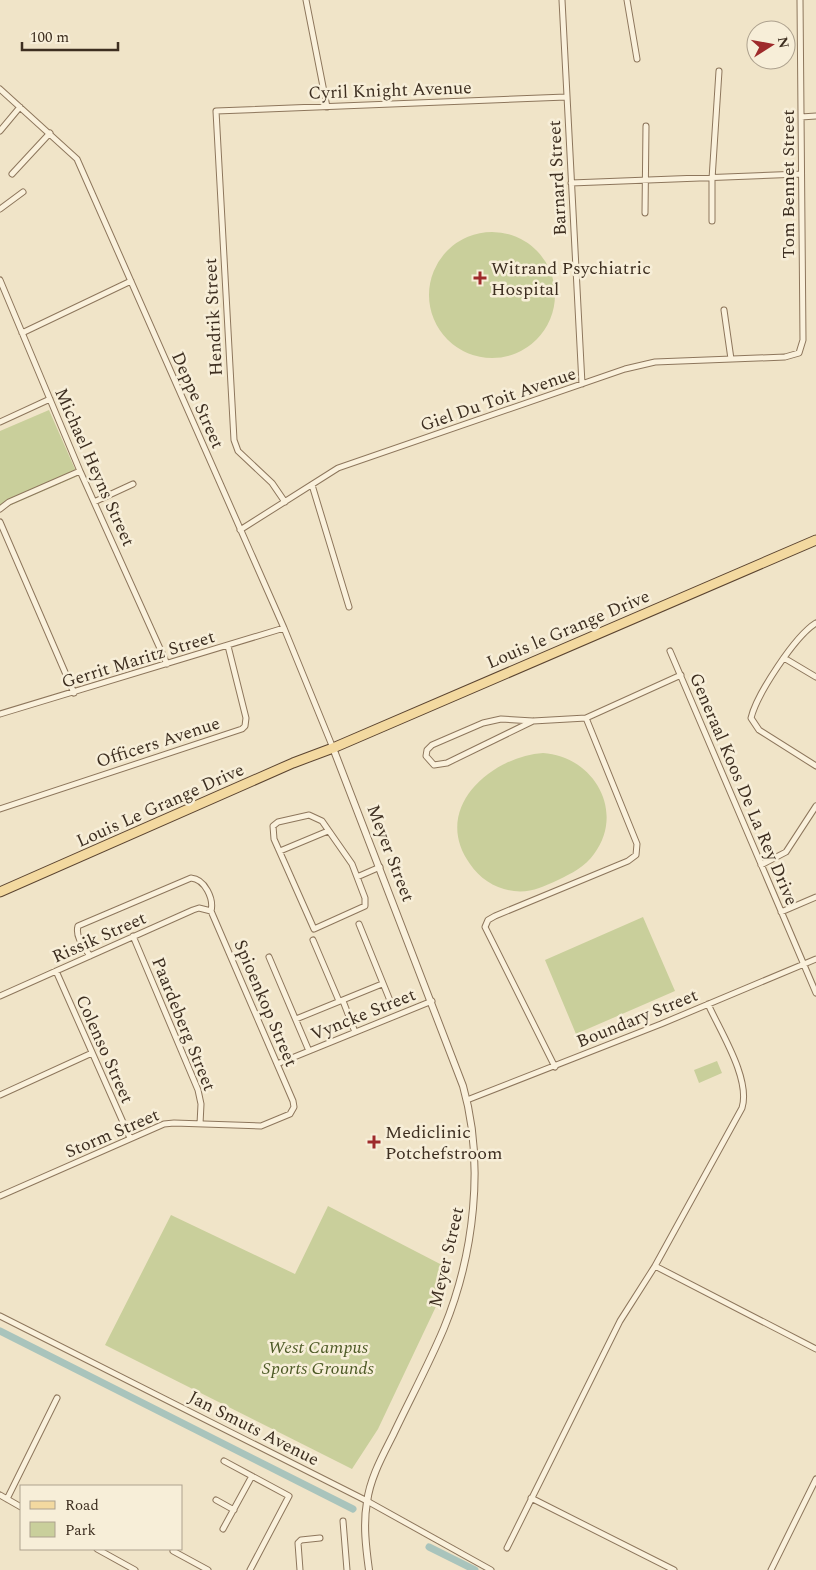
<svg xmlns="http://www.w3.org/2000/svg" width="816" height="1570" viewBox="0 0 816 1570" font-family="Spectral,serif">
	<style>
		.green { fill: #c9cf9b }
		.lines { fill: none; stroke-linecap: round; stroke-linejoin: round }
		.canal { stroke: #a9c4bc; stroke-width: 7 }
		.minor-casing { stroke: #8d765c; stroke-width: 7 }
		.tertiary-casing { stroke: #8d765c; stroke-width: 8 }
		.primary-casing { stroke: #5b4430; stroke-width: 11 }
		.minor { stroke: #faf1dc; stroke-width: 5 }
		.tertiary { stroke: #faf1dc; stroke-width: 6 }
		.primary { stroke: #f3d9a0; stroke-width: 9 }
		.poi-dot { fill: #9e2a2b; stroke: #f7eed8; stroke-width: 2 }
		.labels { text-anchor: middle; stroke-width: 5; stroke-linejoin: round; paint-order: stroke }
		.street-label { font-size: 18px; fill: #3d2e20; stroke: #f7eed8 }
		.poi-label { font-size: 18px; fill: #3d2e20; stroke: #f7eed8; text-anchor: start }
		.park-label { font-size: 18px; font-style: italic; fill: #4d5a26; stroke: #f7eed8 }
	</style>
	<rect width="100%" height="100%" fill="#f0e4c8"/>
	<path class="green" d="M429 295a63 63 0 1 1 126 0a63 63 0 1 1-126 0Z
		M49,410L78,476L0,510V431Z
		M543,753C593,756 626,811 594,854C585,867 572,873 558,880C543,887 530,893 514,891C496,889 480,879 470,864C431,810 489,757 543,753Z
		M643,917L675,991L576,1034L545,960Z
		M717,1061L722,1073L699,1083L694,1070Z
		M328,1206L444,1266L440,1298L378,1429L352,1469L105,1345L171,1215L295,1274Z"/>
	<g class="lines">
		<path class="canal" d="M0,1331L353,1509
			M429,1547L475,1570"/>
		<g class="minor-casing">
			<path id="minor" d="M306,0L327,107
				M562,0L582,384
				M627,0L637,59
				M0,89L77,159L284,628L333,748
				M801,117L816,116
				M0,131L20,107
				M12,174L50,133
				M571,183L801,174
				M0,209L23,192
				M645,213L646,126
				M712,221V179L719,71
				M0,280L80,471L167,664
				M724,310L731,359
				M22,333L131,281
				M0,422L50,399
				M312,485L349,607
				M94,502L133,484
				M285,502L272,483L238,451L234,440L216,111L566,97
				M0,509L9,502L80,471
				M0,522L74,693
				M240,530L338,468L625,369L655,362L785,357L799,353L803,340L800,0
				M816,623C795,636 757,694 751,718L759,730L816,766
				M670,651L816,993
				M784,658L816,677
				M0,714L284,628
				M533,721L447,763L434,765L426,756L427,750L432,745L483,723L501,719L533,721L586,718
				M0,809L242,729L245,726L246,718L228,646
				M280,851L328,831
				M761,865L786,852L816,806
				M357,877L365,898V906L314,929L274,839L273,826L278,822L309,815L322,821L352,864L357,877L380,867
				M781,912L816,897
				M359,924L391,1003
				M133,936L198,1090L201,1104L200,1124
				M313,940L339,1001
				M90,956C84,947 75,937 78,926L191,878C205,879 214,899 211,911
				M269,957L309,1051
				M56,971L130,1138
				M0,996L193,910L199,908L211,911
				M343,1001L355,1032
				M296,1019L382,984
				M277,1064L432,1001
				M555,1067L485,927L488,920L495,916L628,861L636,855L637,844L586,718L681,675
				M0,1095L92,1053
				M467,1100L661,1024L816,959
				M0,1196L164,1124L174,1123L261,1126L290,1114L294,1107L293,1101L211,911
				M655,1266L816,1349
				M0,1316L367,1501L491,1570
				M224,1461L289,1496L250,1570
				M0,1495L21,1507
				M531,1498L674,1570
				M7,1499L57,1398
				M216,1500L234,1510
				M343,1521L347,1570
				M223,1529L252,1476
				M507,1548L620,1321L655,1266L742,1108C751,1079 720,1031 708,1004
				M97,1549L135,1570
				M173,1551L208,1570
				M300,1570L298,1543L301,1540L320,1538
				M771,1570L816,1479"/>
		</g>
		<g class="tertiary-casing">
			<path id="tertiary" d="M333,748L463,1086C485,1163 474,1255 444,1328C429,1364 410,1399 393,1435C383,1455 370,1478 367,1502C363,1524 366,1548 369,1570"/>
		</g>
		<g class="primary-casing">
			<path id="primary" d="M0,892L293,763L333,748L816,540"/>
		</g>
		<use href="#minor" class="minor"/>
		<use href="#tertiary" class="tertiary"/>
		<use href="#primary" class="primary"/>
	</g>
	<g class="poi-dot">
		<path d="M477.5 270.5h5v5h5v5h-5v5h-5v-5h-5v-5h5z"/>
		<path d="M371.5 1134.5h5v5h5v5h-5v5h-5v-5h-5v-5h5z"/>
	</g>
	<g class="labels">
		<g class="street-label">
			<text transform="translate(390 90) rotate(-2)" y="6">Cyril Knight Avenue</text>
			<text transform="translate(557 178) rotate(-93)" y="6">Barnard Street</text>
			<text transform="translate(788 184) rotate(-90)" y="6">Tom Bennet Street</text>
			<text transform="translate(213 317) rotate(-93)" y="6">Hendrik Street</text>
			<text transform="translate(498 399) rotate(-19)" y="6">Giel Du Toit Avenue</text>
			<text transform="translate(198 400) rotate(66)" y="6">Deppe Street</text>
			<text transform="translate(95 467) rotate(66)" y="6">Michael Heyns Street</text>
			<text transform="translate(568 629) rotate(-23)" y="6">Louis le Grange Drive</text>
			<text transform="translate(138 659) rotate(-17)" y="6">Gerrit Maritz Street</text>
			<text transform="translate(158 742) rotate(-18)" y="6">Officers Avenue</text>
			<text transform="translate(744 789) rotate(67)" y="6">Generaal Koos De La Rey Drive</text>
			<text transform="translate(160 805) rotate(-24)" y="6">Louis Le Grange Drive</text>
			<text transform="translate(391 853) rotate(69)" y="6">Meyer Street</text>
			<text transform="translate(99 937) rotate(-24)" y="6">Rissik Street</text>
			<text transform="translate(266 1003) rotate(67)" y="6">Spioenkop Street</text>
			<text transform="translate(363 1014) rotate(-22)" y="6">Vyncke Street</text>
			<text transform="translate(637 1018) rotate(-22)" y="6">Boundary Street</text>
			<text transform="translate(184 1024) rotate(68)" y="6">Paardeberg Street</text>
			<text transform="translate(105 1049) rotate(66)" y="6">Colenso Street</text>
			<text transform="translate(112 1133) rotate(-23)" y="6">Storm Street</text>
			<text transform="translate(446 1257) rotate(-77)" y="6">Meyer Street</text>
			<text transform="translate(254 1428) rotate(27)" y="6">Jan Smuts Avenue</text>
		</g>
		<g class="poi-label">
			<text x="491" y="274">Witrand Psychiatric<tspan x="491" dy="21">Hospital</tspan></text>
			<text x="385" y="1138">Mediclinic<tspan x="385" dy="21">Potchefstroom</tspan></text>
		</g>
		<g class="park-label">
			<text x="318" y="1353">West Campus<tspan x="318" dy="21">Sports Grounds</tspan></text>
		</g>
	</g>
	<rect x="20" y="1485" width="162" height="65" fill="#f7eed8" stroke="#ada18e"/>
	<rect x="30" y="1501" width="25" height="8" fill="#f3d9a0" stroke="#ada18e"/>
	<text x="65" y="1510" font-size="15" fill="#3d2e20">Road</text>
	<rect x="30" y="1522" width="25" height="15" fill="#c9cf9b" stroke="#ada18e"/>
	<text x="65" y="1535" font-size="15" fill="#3d2e20">Park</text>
	<g transform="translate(771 45) rotate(79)"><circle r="24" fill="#f7eed8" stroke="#ada18e"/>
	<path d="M0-4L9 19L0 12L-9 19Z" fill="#9e2a2b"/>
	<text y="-8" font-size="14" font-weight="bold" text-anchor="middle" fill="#3d2e20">N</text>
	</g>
	<path d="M22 42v8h96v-8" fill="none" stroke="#3d2e20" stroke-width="2.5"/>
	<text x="30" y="42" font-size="15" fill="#3d2e20" stroke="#f7eed8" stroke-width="4" paint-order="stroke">100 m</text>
</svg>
